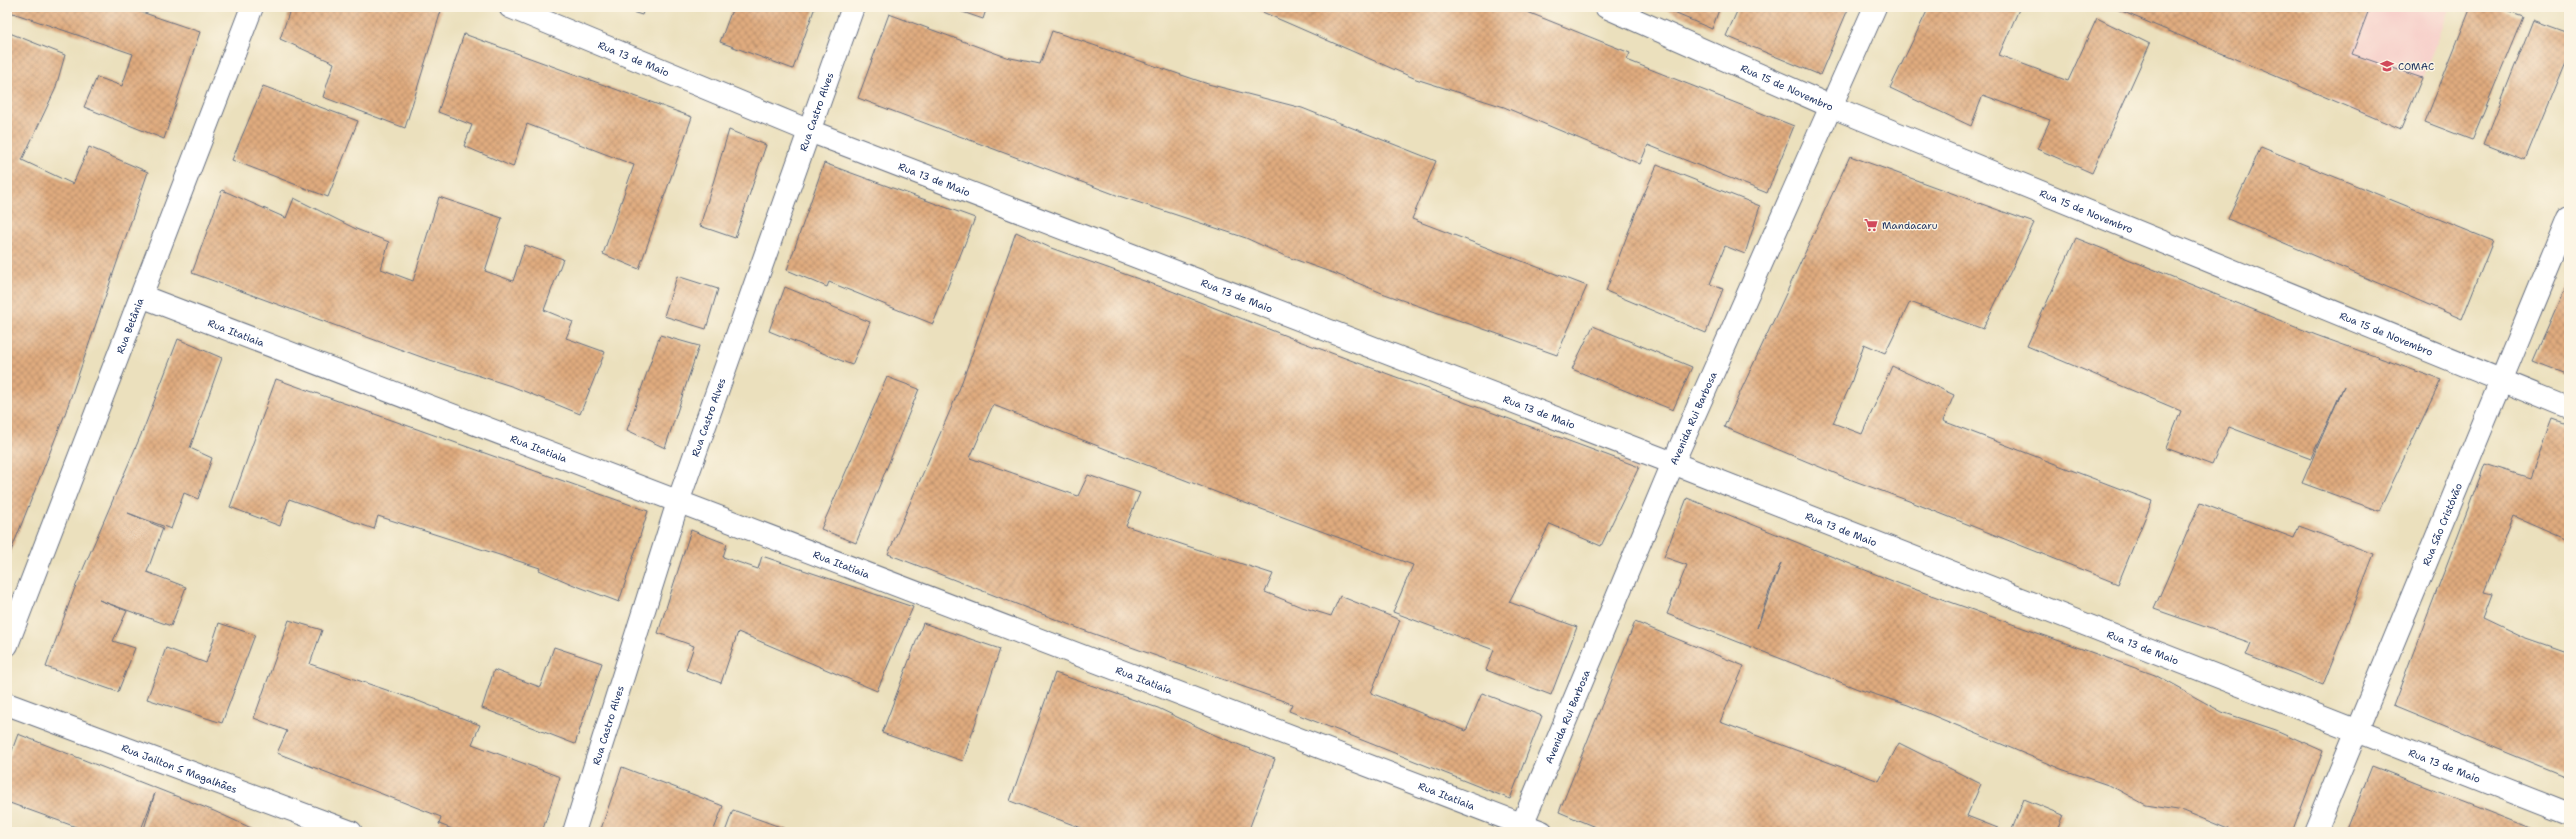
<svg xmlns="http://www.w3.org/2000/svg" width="2576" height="839" viewBox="0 0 2576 839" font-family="'Shantell Sans',sans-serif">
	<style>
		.built { fill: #f7d0ca }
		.building { fill: url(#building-cross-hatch); fill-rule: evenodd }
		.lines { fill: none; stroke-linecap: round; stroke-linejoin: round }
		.minor-casing { stroke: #646d7f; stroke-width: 24 }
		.minor { stroke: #fff; stroke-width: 22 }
		.labels { text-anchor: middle; stroke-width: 3; stroke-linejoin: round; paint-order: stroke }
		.street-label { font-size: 10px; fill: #1b2f5e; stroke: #fcf5e5 }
		.poi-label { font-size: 10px; fill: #1b2f5e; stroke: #fcf5e5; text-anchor: start }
	</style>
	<defs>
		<pattern id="building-cross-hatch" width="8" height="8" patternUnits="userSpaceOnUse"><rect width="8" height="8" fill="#e0ab7e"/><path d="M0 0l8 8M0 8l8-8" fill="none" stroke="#b58c6a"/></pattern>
	</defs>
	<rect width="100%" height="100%" fill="#fcf5e5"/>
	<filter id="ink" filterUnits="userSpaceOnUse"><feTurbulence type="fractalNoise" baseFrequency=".025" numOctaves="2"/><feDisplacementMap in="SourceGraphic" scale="8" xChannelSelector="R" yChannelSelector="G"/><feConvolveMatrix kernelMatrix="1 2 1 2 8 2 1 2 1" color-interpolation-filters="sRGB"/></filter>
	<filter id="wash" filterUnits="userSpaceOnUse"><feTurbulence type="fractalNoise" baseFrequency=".012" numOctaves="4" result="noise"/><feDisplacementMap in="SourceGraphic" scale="16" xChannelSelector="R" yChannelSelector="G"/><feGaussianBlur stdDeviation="0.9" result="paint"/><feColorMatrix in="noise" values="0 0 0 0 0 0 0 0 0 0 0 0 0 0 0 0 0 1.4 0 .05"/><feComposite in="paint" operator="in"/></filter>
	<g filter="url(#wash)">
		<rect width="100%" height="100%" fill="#ebe0bd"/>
		<path class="built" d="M2370,7H2451L2401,129L2333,102Z"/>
		<g id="blocks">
			<path class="building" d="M7,7H127L200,32L164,139L84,107L97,77L122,86L133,54L7,11Z
				M291,7H429L441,11L405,128L323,97L334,63L280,39Z
				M616,7H645L642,15Z
				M733,7H815L793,69L720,42Z
				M948,7H987L983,19Z
				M1251,7H1515L1630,53L1627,60L1794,126L1767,193L1648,145L1640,164L1504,107L1416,79Z
				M1660,7H1720L1712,29Z
				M1739,7H1849L1820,75L1726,36Z
				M1929,7H2020L1999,55L2068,81L2097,18L2150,44L2092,173L2037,149L2050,120L1983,95L1971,126L1890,88Z
				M2112,7H2370L2352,54L2422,78L2401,129Z
				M2471,7H2495L2523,17L2472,140L2425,122Z
				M889,14L1006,57L1040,64L1052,31L1208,84L1302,108L1436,161L1412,219L1587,286L1557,355L1382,293L1336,274L1285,256L1246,238L1119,196L858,98Z
				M2533,20L2569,33V52L2525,160L2484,144Z
				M7,32L65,55L55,90L22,160L73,184L89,147L148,172L65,414L7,561Z
				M464,34L692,117L639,269L603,254L634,165L527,124L513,167L464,146L472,125L438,112Z
				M263,86L358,121L328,197L232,160Z
				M729,130L766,145L735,238L700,226Z
				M2261,147L2493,241L2462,319L2228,219Z
				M1850,156L2034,223L1983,329L1910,302L1885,353L1864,344L1850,386L1833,423L1862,434L1892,366L1954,395L1943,421L2152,501L2118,584L1909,501L1844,477L1724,427Z
				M824,163L975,218L933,324L829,282L827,287L787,270Z
				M1657,165L1760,206L1745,254L1725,246L1710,284L1723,289L1706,333L1606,291L1636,212Z
				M222,190L286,218L294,198L356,229L389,242L381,269L413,281L439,197L502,218L485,271L513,281L525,245L563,259L544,310L573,322L566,338L605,352L580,414L514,387L424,358L192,273Z
				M1016,232L1051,248L1164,288L1299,341L1639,467L1601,546L1550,524L1509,602L1577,627L1551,695L1486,670L1494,650L1393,612L1413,565L1226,496L993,405L970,458L1078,496L1088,475L1140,493L1126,526L1273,574L1265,592L1299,606L1331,616L1340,596L1400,620L1371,693L1466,731L1482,693L1542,716L1510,799L1289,711L1292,704L1083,630L888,554L959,390Z
				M2076,238L2316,335L2441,380L2379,511L2302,483L2344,386L2311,458L2229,427L2212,465L2166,448L2181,411L2027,346Z
				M677,276L718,289L706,329L664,316Z
				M2569,278V375L2533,361Z
				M785,287L870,322L852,365L769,331Z
				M1593,326L1692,367L1673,410L1572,369Z
				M660,335L699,346L665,448L627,430Z
				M178,339L222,358L190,448L212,458L198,499L184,493L171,529L128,513L163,528L147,572L186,587L171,626L99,600L127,611L113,641L135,648L118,692L46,667L74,590L144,428Z
				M887,377L919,389L856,543L821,529Z
				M276,379L648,511L619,602L574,585L539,570L540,568L378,516L374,529L289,499L280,526L230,507Z
				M2552,420L2569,426V540L2514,516L2484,592L2492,594L2483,618L2523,637L2569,653V778L2393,706L2485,464L2530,478Z
				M1687,498L1900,584L2155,675L2222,712L2276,730L2323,751L2292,832H2235L2184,811L2146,805L2111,786L2061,769L1908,705L1858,689L1667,614L1687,565L1664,557ZM1781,563L1757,628L1767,597Z
				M2200,503L2294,538L2299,526L2374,554L2323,685L2246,655L2251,643L2154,609Z
				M691,530L727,544L723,557L758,569L762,556L913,607L877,691L738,632L721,683L686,670L694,646L658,633Z
				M289,620L322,630L310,664L413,699L480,725L472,744L560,777L542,832H460L439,824L441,817L277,753L287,731L254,718Z
				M1635,622L1744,666L1720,722L1879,781L1899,743L1981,784L1967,816L2008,832H1607L1559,812Z
				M219,623L255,635L222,723L147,699L166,648L206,663Z
				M923,623L1000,649L963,761L882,733Z
				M554,647L602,663L575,744L482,708L494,670L540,687Z
				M1055,673L1158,708L1217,736L1275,759L1248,832H1092L1010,801Z
				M18,734L214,811L260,832H143L155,793L140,832H90L7,802V764Z
				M2372,766L2531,828L2530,832H2346Z
				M622,767L723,806L713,832H600Z
				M2024,799L2063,815L2056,832H2011Z
				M733,810L794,832H725Z"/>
		</g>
	</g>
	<g filter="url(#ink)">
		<use href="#blocks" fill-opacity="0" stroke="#646d7f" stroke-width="1"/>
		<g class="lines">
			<g class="minor-casing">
				<g id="minor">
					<path id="s1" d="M510,7L807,130L1673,463L2569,814"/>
					<path id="s2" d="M1606,7L1830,106L2569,408"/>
					<path id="s3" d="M141,296L1542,832"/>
					<path id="s4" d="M7,645L252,7"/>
					<path id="s5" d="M7,704L351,832"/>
					<path id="s6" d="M574,832L678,502L853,7"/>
					<path id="s7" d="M1519,832L1673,463L1875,7"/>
					<path id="s8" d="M2315,832L2569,216"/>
				</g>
			</g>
			<use href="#minor" class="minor"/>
		</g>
	</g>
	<defs>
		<g id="school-bare" transform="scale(1.08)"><path d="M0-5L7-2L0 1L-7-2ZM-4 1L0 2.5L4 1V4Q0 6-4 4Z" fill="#d1495b" stroke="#fcf5e5" stroke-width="2.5" paint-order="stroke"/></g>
		<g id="supermarket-bare" transform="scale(1.08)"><path d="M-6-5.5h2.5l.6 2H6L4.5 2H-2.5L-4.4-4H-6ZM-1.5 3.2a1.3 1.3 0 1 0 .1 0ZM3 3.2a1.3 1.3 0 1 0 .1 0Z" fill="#d1495b" stroke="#fcf5e5" stroke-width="2.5" paint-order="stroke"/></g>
	</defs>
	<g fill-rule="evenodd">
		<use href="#school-bare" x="2387" y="66"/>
		<use href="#supermarket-bare" x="1871" y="225"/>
	</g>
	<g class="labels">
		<g class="street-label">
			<text dy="4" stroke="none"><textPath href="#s1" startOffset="134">Rua 13 de Maio</textPath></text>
			<text dy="4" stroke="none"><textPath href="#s2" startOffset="198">Rua 15 de Novembro</textPath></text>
			<text dy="4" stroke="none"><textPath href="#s6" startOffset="760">Rua Castro Alves</textPath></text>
			<text dy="4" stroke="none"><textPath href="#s1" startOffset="458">Rua 13 de Maio</textPath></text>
			<text dy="4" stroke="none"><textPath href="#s2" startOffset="522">Rua 15 de Novembro</textPath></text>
			<text dy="4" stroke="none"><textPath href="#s1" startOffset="782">Rua 13 de Maio</textPath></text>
			<text dy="4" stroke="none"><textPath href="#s4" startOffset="342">Rua Betânia</textPath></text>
			<text dy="4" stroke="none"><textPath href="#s3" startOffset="102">Rua Itatiaia</textPath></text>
			<text dy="4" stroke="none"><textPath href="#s2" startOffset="846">Rua 15 de Novembro</textPath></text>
			<text dy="4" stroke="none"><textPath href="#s1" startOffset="1106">Rua 13 de Maio</textPath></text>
			<text dy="4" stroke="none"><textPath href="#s6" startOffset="436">Rua Castro Alves</textPath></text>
			<text dy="4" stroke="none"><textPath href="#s7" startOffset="449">Avenida Rui Barbosa</textPath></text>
			<text dy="4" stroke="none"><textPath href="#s3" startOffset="426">Rua Itatiaia</textPath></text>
			<text dy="4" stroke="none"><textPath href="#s8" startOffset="333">Rua São Cristóvão</textPath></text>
			<text dy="4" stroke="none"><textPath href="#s1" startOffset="1430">Rua 13 de Maio</textPath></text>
			<text dy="4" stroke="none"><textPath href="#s3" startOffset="750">Rua Itatiaia</textPath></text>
			<text dy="4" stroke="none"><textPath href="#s1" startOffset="1754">Rua 13 de Maio</textPath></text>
			<text dy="4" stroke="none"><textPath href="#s3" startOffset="1074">Rua Itatiaia</textPath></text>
			<text dy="4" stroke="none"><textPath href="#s7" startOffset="125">Avenida Rui Barbosa</textPath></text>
			<text dy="4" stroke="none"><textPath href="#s6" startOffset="112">Rua Castro Alves</textPath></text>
			<text dy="4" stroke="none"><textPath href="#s1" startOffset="2078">Rua 13 de Maio</textPath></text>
			<text dy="4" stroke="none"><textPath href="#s5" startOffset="184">Rua Jailton S Magalhães</textPath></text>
			<text dy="4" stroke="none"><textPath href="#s3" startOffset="1398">Rua Itatiaia</textPath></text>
		</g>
		<g class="poi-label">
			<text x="2398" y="70">COMAC</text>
			<text x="1882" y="229">Mandacaru</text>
		</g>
	</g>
	<rect width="2576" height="839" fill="none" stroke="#fcf5e5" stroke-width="24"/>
</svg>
